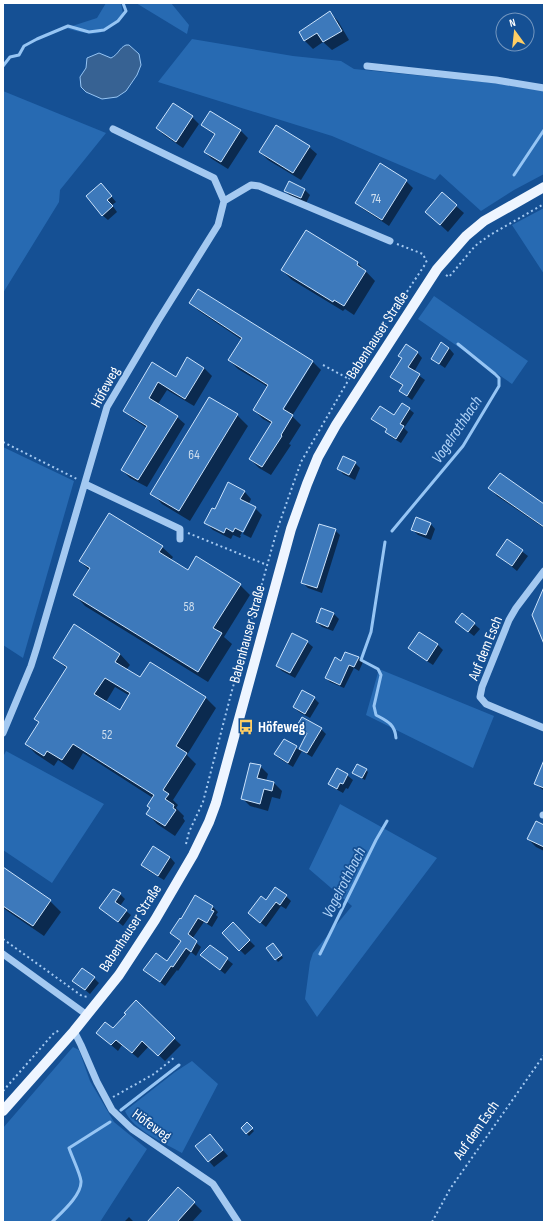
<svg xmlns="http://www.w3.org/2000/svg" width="547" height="1225" viewBox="0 0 547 1225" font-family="'Sofia Sans Condensed',sans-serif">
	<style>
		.green { fill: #276ab2 }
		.water { fill: #376293; stroke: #96c5f4 }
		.shadow { fill: #0007; fill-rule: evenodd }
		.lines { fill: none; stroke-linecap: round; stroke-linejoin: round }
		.stream { stroke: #96c5f4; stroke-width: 3 }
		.building { fill: #3d79bb; stroke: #cbe3fc; fill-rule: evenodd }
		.path { stroke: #a4c9f1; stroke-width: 2; stroke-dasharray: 2 3; stroke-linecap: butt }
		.minor { stroke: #a4c9f1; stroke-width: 7 }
		.major { stroke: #eef5ff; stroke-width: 10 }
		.labels { text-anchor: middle; stroke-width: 3.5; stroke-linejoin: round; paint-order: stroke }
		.number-label { font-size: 13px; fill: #cedeee }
		.street-label { font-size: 15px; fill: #fff; stroke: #155094 }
		.poi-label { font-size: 15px; font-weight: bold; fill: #fff; stroke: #155094; text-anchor: start }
		.water-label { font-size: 16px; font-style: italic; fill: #b0d3f8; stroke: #155094 }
	</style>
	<rect width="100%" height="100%" fill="#155094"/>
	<path class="green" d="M106,3H121L123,14C105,38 93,36 66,28L97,18Z
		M136,3H171L189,25L187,34Z
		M192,39L293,56L341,61L354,69L494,83L544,91V174L514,190L481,211L440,174L435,180L332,136L158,82Z
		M3,91L106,133L60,190L59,202L3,293Z
		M544,208V274L512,225Z
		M434,296L528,361L512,384L418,319Z
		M3,447L74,481L23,658L3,645Z
		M379,669L494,716L473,768L366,715Z
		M6,751L104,804L52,883L3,850V757Z
		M340,804L437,858L317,1017L305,999L310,962L313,953L352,906L309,869Z
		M73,1047L79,1050L90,1081L114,1122L147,1149L100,1222H3V1128Z
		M192,1061L218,1084L182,1153C166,1144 132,1129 125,1111L175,1072Z"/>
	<path class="water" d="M126,45H129L139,54L141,65L137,75L126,91L117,97L102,99L86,92L81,87L80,77L86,68L87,58L99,53L111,58C119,54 119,48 126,45Z"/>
	<path class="shadow" d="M330,13L338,21L349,40L332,50L323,42L313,49L305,41L300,32Z
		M192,117L199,124L183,148L164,135L157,128Z
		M202,125L240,130L248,138L228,169L212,159L205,152L215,135Z
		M309,147L317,154L301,180L268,160L260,152Z
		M406,181L413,188L389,226L363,209L356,202Z
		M106,190L116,202L112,205L117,212L108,220L102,215Z
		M285,190H305L310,195L306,203L290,196Z
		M456,206L464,213L448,232L434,219Z
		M358,263L375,281L354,315L345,309L343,311L292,280L282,270Z
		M190,303L313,362H310L279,413L281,414L313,362L321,370L292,416L301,425L289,444L291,445L271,475L259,468L250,459L272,424L263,419L254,410L268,387L238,369L229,360L242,340L199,311Z
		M449,348L454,354L445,368L432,359Z
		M417,352L422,358L414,372L425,380L412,400L400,391L403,386L391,377L403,359L400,356Z
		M152,364L176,378L204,368L212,376L194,406L167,390L158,404L177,417L185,424L147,487L130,478L122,470L147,428L132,418L124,411Z
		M209,398L237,415L248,426L190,521L162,504L152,493Z
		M409,409L414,413L404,428L408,432L401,443L391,437L387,432V430L372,419L395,417Z
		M355,463L360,468L355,480L343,474L338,468Z
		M490,488L544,506V528L497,496Z
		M244,491L251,499L249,504L255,508L262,515L251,538L243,534L256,509H254L240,536H241L240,538L233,535L231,539L213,530L206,523L215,511Z
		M430,523L435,529L431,540L418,535L413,530Z
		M335,530L340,535L322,593L308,588L303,583Z
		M507,540L528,556L517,571L497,555Z
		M162,547L173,557L171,560L188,571L240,585L250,595L224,637L232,644L208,682L85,606L75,595L90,571L80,561Z
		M333,613L339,619L333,631L322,627L317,622Z
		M462,614L480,629L474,636L462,627Z
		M419,633L438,645L443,650L433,665L415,653L410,648Z
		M307,642L313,647L295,678L282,671L277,666Z
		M346,653L359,658L363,662L359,671L354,668L344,688L330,682L326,678L342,662Z
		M120,654L130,665L126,670L141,679L150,663L206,698L216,708L187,755L196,764L173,800L178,805L176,808L184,816L183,818L185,821L175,836L157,824L147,813L150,808L148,806L153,798L83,753L73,770L58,760L54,766L36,754L26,744L39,723L35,718L67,669L54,657ZM115,687L130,696L120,712L106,702Z
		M314,698L319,703L310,718L299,712L294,707Z
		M298,727L321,729L326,734L312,757L302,751L293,767L280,759L275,754L284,740L299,750L308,735Z
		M544,762V791L535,783Z
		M260,766L268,774L266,781L274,783L282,791L280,799L272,797L268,811L250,806L242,798Z
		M366,770L368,772L365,780L354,773Z
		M347,775L353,780L348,789L346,788L343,793L334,788L329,783Z
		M544,826V851L536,847L528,839Z
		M170,857L175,863L164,880L147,870L142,865Z
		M3,868L50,901L61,912L44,936L3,908Z
		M120,894L125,899L120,906L131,915L123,926L101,908Z
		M286,896L291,901L286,909L281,906L266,927L249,913L266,901Z
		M195,897L213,907L218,912L216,915L218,917L212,927L204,922L192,939L201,947L196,956L191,952L178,971L177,970L165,986L145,970L167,962L181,942L171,933L181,920Z
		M233,924L255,946L245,955L223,933Z
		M210,946L233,964L225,974L201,955Z
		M275,946L283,958L278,962L276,959Z
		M94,978L99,983L90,994L73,980Z
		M136,1002L181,1045L165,1061L149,1046L138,1058L122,1045L118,1051L97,1033L113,1029L127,1014Z
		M247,1124L254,1131L249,1136L242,1128Z
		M210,1135L228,1156L214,1167L196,1146Z
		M194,1203L202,1211L192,1222H148Z
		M129,1217L134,1222H124Z"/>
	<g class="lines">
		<path class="stream" d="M3,66L10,57L19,55L24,46L37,39L68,26L89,32L104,30L118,21L126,11L123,3
			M514,175L544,130
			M392,531L463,446L499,386V378L495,374L458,344
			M385,542L371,632L361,660L378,669L381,675L374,706L376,715C387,721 395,724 396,738
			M320,954L376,840L387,821
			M121,1110L179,1065
			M52,1222C61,1213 82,1195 81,1181C80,1173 72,1157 69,1148L110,1122"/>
	</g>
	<path class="building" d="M330,11L342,31L323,42L317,33L304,41L299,32Z
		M173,103L193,116L176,142L156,128Z
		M210,111L241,130L221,162L204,152L215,134L201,125Z
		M276,125L310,146L293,173L259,152Z
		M380,163L407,180L382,220L355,203Z
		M289,181L305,189L301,198L284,191Z
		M101,183L112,196L107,200L113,206L102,216L86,196Z
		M442,192L457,205L440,225L425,212Z
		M306,230L358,262L357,265L366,271L344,306L334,300L333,302L281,270Z
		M198,289L313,361L283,409L293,415L281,435L282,436L262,467L249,459L272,422L253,410L268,385L228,360L242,338L189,303Z
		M441,342L449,348L439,364L431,359Z
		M406,344L418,352L408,367L420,374L407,396L399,391L403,385L390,377L402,358L398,356Z
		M187,357L204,368L185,399L158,382L149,398L178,416L138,480L121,470L147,426L123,411L152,362L176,377Z
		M209,397L238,414L179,511L150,494Z
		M402,403L410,408L400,424L404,426L396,439L385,432L387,429L371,419L380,406L394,415Z
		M343,456L356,462L349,475L337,469Z
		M500,473L544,504V527L488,488Z
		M228,482L245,491L240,499L256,507L243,532L235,528L233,532L226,528L224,533L204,523L212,508L215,509Z
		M109,513L163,546L159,552L188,570L196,556L241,584L213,628L222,633L198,672L73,595L90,568L79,561Z
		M416,517L431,523L426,535L411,530Z
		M319,524L336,529L317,588L301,583Z
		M507,539L523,550L512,566L496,555Z
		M544,587V644L532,615Z
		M321,608L334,613L328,627L316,622Z
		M462,613L475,623L468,632L455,622Z
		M74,624L120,654L115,662L140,677L150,662L206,697L176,746L187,753L163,790L169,794L165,799L174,805L173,808L176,810L165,826L146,814L150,808L147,806L154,795L73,744L62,760L47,751L44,756L25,744L39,722L34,719L67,667L53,658ZM105,678L130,693L120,710L94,694Z
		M419,632L438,644L427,661L408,648Z
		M292,633L308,641L290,673L276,666Z
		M345,652L359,657L354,667L349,665L340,685L325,678L335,657L341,661Z
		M302,690L315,697L305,714L293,707Z
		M302,717L322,728L307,753L299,749L307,733L296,727Z
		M284,739L297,746L288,763L274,754Z
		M544,760V788L534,784Z
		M250,763L261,765L257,778L274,782L272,791L264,789L260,804L241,799Z
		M357,764L367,769L362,778L352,773Z
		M337,768L348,774L343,784L340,783L337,789L328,784Z
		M536,821L544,825V847L527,839Z
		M153,846L170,857L158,876L141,865Z
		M3,867L51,900L33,926L3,906Z
		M275,887L287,895L280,905L276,902L260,923L248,913L261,896L266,900Z
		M113,889L121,893L115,902L127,910L118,922L99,908Z
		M195,895L213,906L211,910L214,911L207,923L198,918L188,934L197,941L191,952L186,948L173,967L171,966L160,982L143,970L156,953L167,961L181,941L170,933L180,918L181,919Z
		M233,922L250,940L239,951L222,933Z
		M273,943L282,955L275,960L266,948Z
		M210,945L228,958L220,970L200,955Z
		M82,968L95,977L85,990L72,981Z
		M136,1000L175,1038L158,1056L142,1041L132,1053L116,1040L111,1045L96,1033L105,1022L113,1028L126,1014L124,1013Z
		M247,1122L253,1128L246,1134L241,1128Z
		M210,1134L223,1150L208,1162L195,1146Z
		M178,1187L195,1202L177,1222H147Z"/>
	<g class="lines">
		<path class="path" d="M397,244L423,254L427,263
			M446,275L449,277L475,246L490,235L544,204
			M323,365L349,379
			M3,442L77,479
			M188,533L267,565
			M186,844L189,832L203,802L231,694L277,530L301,462L349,379L426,263
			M3,939L82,996L89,997
			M3,1091L54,1033L60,1030
			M113,1097L154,1074L175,1057
			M432,1222L450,1189L544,1055"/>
		<path class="minor" d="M367,66L496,80L544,88
			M224,201L251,185L259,186L390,241
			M85,484L180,529V539
			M544,571L516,608L509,620L482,687L480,697L486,704L544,728
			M3,733L31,666L37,647L107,407L158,321L218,225L224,201L214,178L113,129
			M543,815H544
			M3,954L87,1015
			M74,1031L81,1045L97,1082L112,1110L132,1129L213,1184L238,1222"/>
		<path class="major" d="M3,1111L74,1031L119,975L155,920L193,855L209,822L216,803L291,529L307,484L318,457L336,425L437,269L466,236L484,221L544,187"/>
	</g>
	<defs>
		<g id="bus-bare" transform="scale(1.2)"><path d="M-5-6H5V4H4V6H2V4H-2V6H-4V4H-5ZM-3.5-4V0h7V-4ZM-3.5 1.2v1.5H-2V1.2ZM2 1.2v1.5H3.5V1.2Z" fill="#ffce64" stroke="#155094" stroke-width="2.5" paint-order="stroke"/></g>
	</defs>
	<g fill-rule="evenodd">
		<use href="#bus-bare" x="246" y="727"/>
	</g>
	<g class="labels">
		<g class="number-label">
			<text x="376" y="203">74</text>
			<text x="194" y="459">64</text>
			<text x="189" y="611">58</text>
			<text x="107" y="739">52</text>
		</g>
		<g class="street-label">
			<text transform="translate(377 335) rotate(-57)" y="5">Babenhauser Straße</text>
			<text transform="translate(105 387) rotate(-62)" y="5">Höfeweg</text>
			<text transform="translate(247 634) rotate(-75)" y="5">Babenhauser Straße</text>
			<text transform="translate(485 648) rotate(-68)" y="5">Auf dem Esch</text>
			<text transform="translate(130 928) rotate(-57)" y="5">Babenhauser Straße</text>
			<text transform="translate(152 1125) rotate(36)" y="5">Höfeweg</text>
			<text transform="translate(476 1130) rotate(-55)" y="5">Auf dem Esch</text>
		</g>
		<g class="poi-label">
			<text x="258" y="732">Höfeweg</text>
		</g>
		<g class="water-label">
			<text transform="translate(456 429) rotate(-56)" y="6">Vogelrothbach</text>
			<text transform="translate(343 882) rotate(-63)" y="6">Vogelrothbach</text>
		</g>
	</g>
	<rect width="547" height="1225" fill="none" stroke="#ffffff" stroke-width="8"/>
	<g transform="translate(515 32) rotate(345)"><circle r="19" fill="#155094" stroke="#7396bf"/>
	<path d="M0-3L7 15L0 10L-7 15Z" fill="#ffce64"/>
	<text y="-6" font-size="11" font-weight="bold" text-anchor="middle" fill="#ffffff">N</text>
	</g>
</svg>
